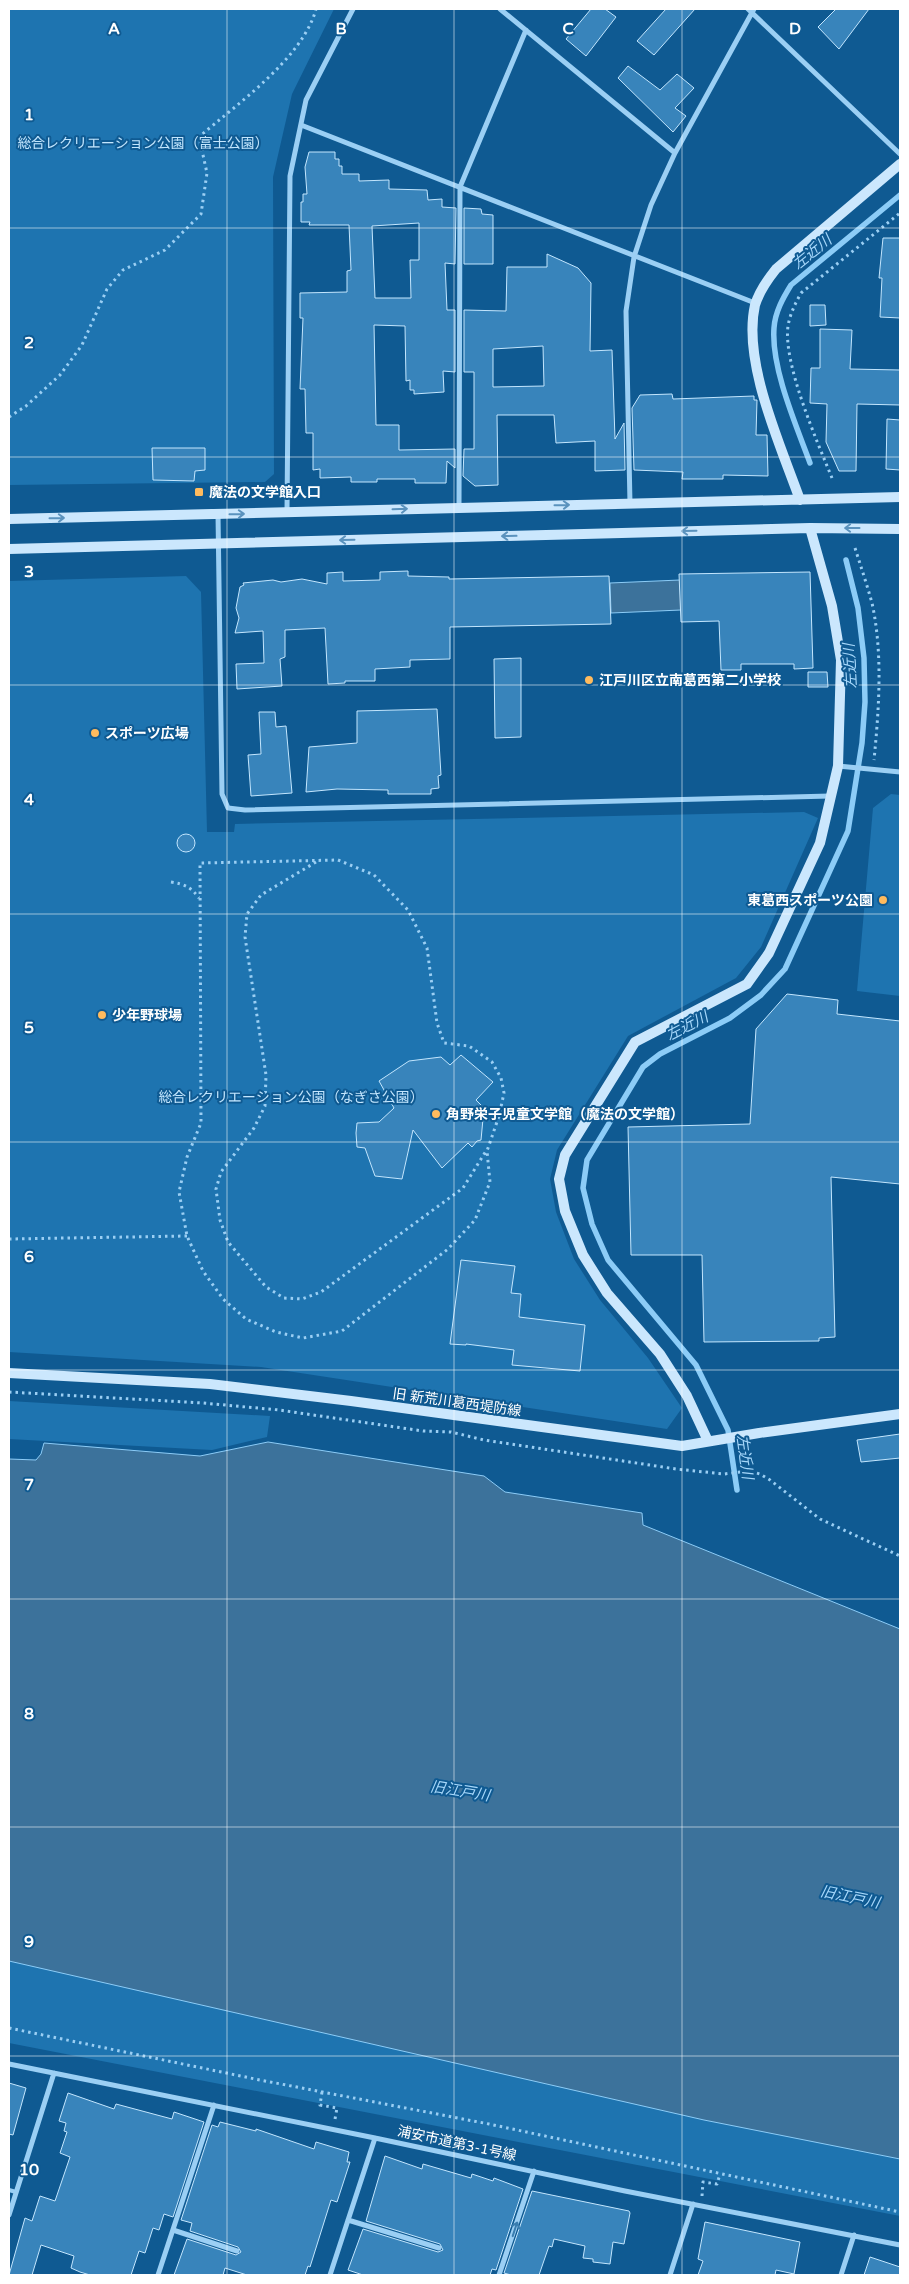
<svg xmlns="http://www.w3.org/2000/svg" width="909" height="2284" viewBox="0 0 909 2284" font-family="'Varela Round','Noto Sans JP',sans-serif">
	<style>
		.green { fill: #1e74b0 }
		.water { fill: #3c729b; stroke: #8cccf7 }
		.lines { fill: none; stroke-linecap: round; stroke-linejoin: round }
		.stream { stroke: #8cccf7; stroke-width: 5.5 }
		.building { fill: #3884bb; stroke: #c3e6fe; fill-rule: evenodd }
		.path { stroke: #9bcff4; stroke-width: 3; stroke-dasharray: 2.5 4; stroke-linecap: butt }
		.lane { stroke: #9bcff4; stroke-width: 4 }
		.street { stroke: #9bcff4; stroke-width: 5 }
		.secondary { stroke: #cbe7fd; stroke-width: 10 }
		.oneway { stroke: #5a92bd }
		.oneway2 { stroke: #397daf }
		.grid { fill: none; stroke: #fff; stroke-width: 1; stroke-opacity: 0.55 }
		.poi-dot { fill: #ffbb5e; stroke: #0f5a92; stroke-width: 2 }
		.labels { text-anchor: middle; stroke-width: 4; stroke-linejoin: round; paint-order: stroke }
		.park-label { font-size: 14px; fill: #c3e6fe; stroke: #0f5a92 }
		.poi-label { font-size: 14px; font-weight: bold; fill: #fff; stroke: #0f5a92; text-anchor: start }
		.street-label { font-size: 14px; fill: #fff; stroke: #0f5a92 }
		.water-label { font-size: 15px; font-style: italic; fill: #a7d8fb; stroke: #0f5a92 }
		.grid-label { font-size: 16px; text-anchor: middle; font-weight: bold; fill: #fff; stroke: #0f5a92; stroke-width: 4; stroke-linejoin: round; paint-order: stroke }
	</style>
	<rect width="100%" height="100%" fill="#0f5a92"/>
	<path class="green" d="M9,9H334L292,94L273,177L274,474L265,482L9,485Z
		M186,576L201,592L207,832H234L235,824L804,812L818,818L761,947L736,978L628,1036L557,1150L550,1179L556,1212L574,1259L600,1300L648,1358L682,1408L667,1429L261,1367L9,1352V581Z
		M891,794L900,795V996L857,991L873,808Z
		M9,1401L270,1416L267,1437L212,1450L9,1439Z
		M9,1957L900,2143V2216L9,2043Z"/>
	<path class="water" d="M680,580L681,610L611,613L610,583Z
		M268,1442L484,1476L505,1492L642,1513L643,1525L900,1629V2159L704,2120L9,1961V1459L36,1460L41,1454L44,1443L200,1456Z"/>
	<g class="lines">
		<path class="stream" d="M810,463C796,425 771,368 774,328C775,312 783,298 791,285L900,195
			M737,1490L728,1430L696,1365L608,1260L592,1224L583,1188L587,1160L643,1067L660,1054L730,1018L761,995L785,969L848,831L862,743L865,702L864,658L858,608L846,560"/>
	</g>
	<path class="building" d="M591,9H605L616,17L586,56L566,39Z
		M666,9H695L654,55L637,41Z
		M836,9H869L839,49L818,27Z
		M628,66L660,90L677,74L694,88L675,108L686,116L673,132L618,78Z
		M309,152H335V159H339V166H342V174H359V181L389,180V189L427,190L428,200L442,199V207L456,208L455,264L445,263L447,310H455V372L443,371L444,392L414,394V390H410V380L406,381L405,326L374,325L376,425H399V450L455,449V468L447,461L446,483H415V479H377V482H351V477L320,478V469L313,470V433H306L305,389H300L303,318H300V293L347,292V271L351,270L349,225H309L310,222H301V202H303V194H307L305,167ZM419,223V260H410L411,298H375L372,226Z
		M464,208L481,209L482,214L493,215V264H464Z
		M883,238H900V318L880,317L882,278H879Z
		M547,254L578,268L591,283L590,351L612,350L615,439L624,423L625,470L595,471V441L556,443L554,415H497L498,485L475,486L463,476L464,449H474V372H464V310L506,311L507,267H547ZM543,346L544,386L493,387V349Z
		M810,305H825L826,325L810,326Z
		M820,329L852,330L850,369L900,370V405L857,404L856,471H839L826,442L827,404L810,403L811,368H820Z
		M672,394L673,399L754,396V400H757L756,435H767L768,476L723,475V479H682L683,472L634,470L632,408L640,395Z
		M887,419L900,420V470L886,469Z
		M152,448H205V470L195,471L194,481L153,480Z
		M408,571V576L449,577V579L609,576L611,624L450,627V659L410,660V667L375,669V681H345V683L328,684L325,628L285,630V657L280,659L282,686L237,689L236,664L264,663L263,631L235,633L239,618L236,608L240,587L244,585L243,583L273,580L281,582L302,579L327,584V573L343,572V581L380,580V572Z
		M810,572L813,668L794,669V664H741V670H721L719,621L681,622L679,574Z
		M521,658V737L495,738L494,659Z
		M808,672H827L828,687H808Z
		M437,709L441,775L438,776L439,788L431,789V794H388V790L337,789L306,792L309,747L357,743V711Z
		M259,712H275L276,727L286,726L292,793L251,796L248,755L261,754Z
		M177 843a9 9 0 1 1 18 0a9 9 0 1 1-18 0Z
		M787,994L838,1000L837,1014L900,1021V1184L831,1177L835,1337L819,1338V1341L704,1342L702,1255H631L628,1127L750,1124L756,1029Z
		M461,1055L493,1082L476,1100L484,1108L481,1140L477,1141L472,1147L468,1143L442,1168L413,1130L402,1179L375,1176L365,1148L357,1147L356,1133L357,1123L379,1122L394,1108L379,1081L409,1061L441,1057L450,1065Z
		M461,1260L515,1266L511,1293L521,1294L519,1317L585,1325L580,1371L512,1365L514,1350L466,1344V1345L450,1344Z
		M900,1434V1458L861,1462L857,1440Z
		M9,2083L26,2088L13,2135L9,2134Z
		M68,2093L114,2109L116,2104L172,2119L174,2112L204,2122L173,2217L164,2214L159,2230L153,2228L145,2253L139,2251L131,2275H90L80,2272L71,2268L74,2256L41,2245L32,2275H9L25,2218L32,2221L40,2196L55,2201L70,2157L60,2153L67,2132L64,2131L66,2123L59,2121Z
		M220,2122L256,2131V2129L314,2149L316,2142L349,2152L347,2162H350L337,2202L331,2200L310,2267L308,2266L305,2275H247L225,2268L223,2275H174L187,2239L236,2255L241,2252L238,2247L190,2231L192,2223L181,2220L212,2125L218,2127Z
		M385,2156L422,2169L423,2164L471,2178L472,2174L493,2181L494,2178L523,2189L496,2270L492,2269L490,2275H363L348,2270L363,2229L438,2252L443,2250L440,2244L366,2221Z
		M532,2191L629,2211L630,2213L624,2244L613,2242L610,2264L593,2262V2259L583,2258L585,2246L554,2239L552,2247L549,2246L539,2275H511L504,2273Z
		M705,2222L800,2242L794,2274L776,2270L775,2275H698L703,2261L698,2259Z
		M870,2257L900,2267V2275H864Z"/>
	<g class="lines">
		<path class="path" d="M9,417L26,406L60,375L82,345L107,289L123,270L165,250L201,214L207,173L199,137C237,104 303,58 316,9
			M832,478C817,441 783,364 788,326C790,314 795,304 801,293L900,213
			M855,548C861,567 867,585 872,603C883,653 879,709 874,760
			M338,860L374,875L408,910L427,948L437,1023L444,1043L469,1046L492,1062L501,1078L504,1093L499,1116L487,1151L490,1182L475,1220L448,1249L342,1331L303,1338L276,1332L246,1319L223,1299L203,1271L187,1236L179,1192L187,1157L201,1123L200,863Z
			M316,862L261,895L247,914L245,937L266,1075L265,1106L254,1128L221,1172L216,1189L220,1220L228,1242L266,1287L284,1298L302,1299L321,1292L463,1188L486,1151
			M171,882C184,884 191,887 199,898
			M9,1239L187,1236
			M9,1392L203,1403L279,1410L423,1431L451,1432L484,1440L676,1469L724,1474L749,1471L760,1474L770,1480L820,1519L900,1556
			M9,2028L260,2080L489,2124L900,2212
			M322,2092L320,2105L337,2108L335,2119
			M702,2196L703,2182L717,2184L720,2174"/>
		<path class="lane" d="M9,2190L16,2192"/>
		<path class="street" d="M500,9L675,153
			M748,9L900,154
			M301,125L755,303
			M630,504L626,311L634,257L651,205L675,153L754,9
			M459,507L460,187L526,30
			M287,512L290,176L306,100L353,9
			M218,514L222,794L228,808L245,810L830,796
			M838,766L900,772
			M9,2064L375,2138L625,2191L900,2245
			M9,2215L54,2073
			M348,2220L439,2248
			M173,2230L237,2251
			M158,2275L214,2105
			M330,2275L375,2138
			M499,2275L534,2171
			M670,2275L693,2204
			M841,2275L854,2235"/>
		<path class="secondary" d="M800,500C781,446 742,362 755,305C759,292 768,279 776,269L900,164
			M9,519L900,497
			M9,549L810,528L900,529
			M9,1373L210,1384L351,1401L682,1446L759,1433L900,1414
			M708,1441L687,1396L660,1354L607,1293L583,1255L565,1211L559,1179L565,1155L635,1042L747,984L769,953L820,843L838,766L841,660L832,606L810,528"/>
	</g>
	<defs><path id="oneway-shaft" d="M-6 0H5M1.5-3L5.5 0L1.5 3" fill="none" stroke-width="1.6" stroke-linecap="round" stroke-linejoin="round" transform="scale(1.25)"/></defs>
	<g class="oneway">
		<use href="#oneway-shaft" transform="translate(562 505) rotate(-1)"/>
		<use href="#oneway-shaft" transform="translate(400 509) rotate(-2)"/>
		<use href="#oneway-shaft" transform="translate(237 514) rotate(-1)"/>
		<use href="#oneway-shaft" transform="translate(57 518) rotate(-1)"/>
		<use href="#oneway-shaft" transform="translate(852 528) rotate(-180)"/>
		<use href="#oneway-shaft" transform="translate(689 531) rotate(179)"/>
		<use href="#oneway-shaft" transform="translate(509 536) rotate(179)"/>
		<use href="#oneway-shaft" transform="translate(347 540) rotate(179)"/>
	</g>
	<use class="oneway2" href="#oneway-shaft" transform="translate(515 2229) rotate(-72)"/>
	<path class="grid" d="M227,9V2275M454,9V2275M682,9V2275M9,228H900M9,457H900M9,685H900M9,914H900M9,1142H900M9,1370H900M9,1599H900M9,1827H900M9,2056H900"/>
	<g class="poi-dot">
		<rect x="194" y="487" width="10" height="10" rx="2.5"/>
		<circle cx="589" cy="680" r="5"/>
		<circle cx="95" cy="733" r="5"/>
		<circle cx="883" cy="900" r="5"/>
		<circle cx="102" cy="1015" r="5"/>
		<circle cx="436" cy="1114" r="5"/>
	</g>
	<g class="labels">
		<g class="park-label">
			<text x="143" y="148">総合レクリエーション公園（富士公園）</text>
			<text x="291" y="1102">総合レクリエーション公園（なぎさ公園）</text>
		</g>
		<g class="poi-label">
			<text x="209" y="497">魔法の文学館入口</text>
			<text x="599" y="685">江戸川区立南葛西第二小学校</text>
			<text x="105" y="738">スポーツ広場</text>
			<text x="873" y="905" text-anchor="end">東葛西スポーツ公園</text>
			<text x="112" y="1020">少年野球場</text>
			<text x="446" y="1119">角野栄子児童文学館（魔法の文学館）</text>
		</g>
		<g class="street-label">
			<text transform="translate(457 1402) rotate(8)" y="5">旧 新荒川葛西堤防線</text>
			<text transform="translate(457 2143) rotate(12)" y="5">浦安市道第3-1号線</text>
		</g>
		<g class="water-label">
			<text transform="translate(812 252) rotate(-39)" y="5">左近川</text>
			<text transform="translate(850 666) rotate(-93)" y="5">左近川</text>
			<text transform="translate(687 1026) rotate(-27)" y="5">左近川</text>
			<text transform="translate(745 1457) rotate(82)" y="5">左近川</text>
			<text transform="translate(460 1791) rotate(9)" y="5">旧江戸川</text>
			<text transform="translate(850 1897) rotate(12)" y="5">旧江戸川</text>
		</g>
	</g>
	<g class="grid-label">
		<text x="114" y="34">A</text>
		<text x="341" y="34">B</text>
		<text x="568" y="34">C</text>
		<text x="795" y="34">D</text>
		<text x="29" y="120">1</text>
		<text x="29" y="348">2</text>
		<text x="29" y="577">3</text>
		<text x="29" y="805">4</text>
		<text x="29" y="1033">5</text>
		<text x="29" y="1262">6</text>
		<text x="29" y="1490">7</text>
		<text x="29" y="1719">8</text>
		<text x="29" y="1947">9</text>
		<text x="29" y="2175">10</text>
	</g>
	<rect width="909" height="2284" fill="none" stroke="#ffffff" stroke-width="20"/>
</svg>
